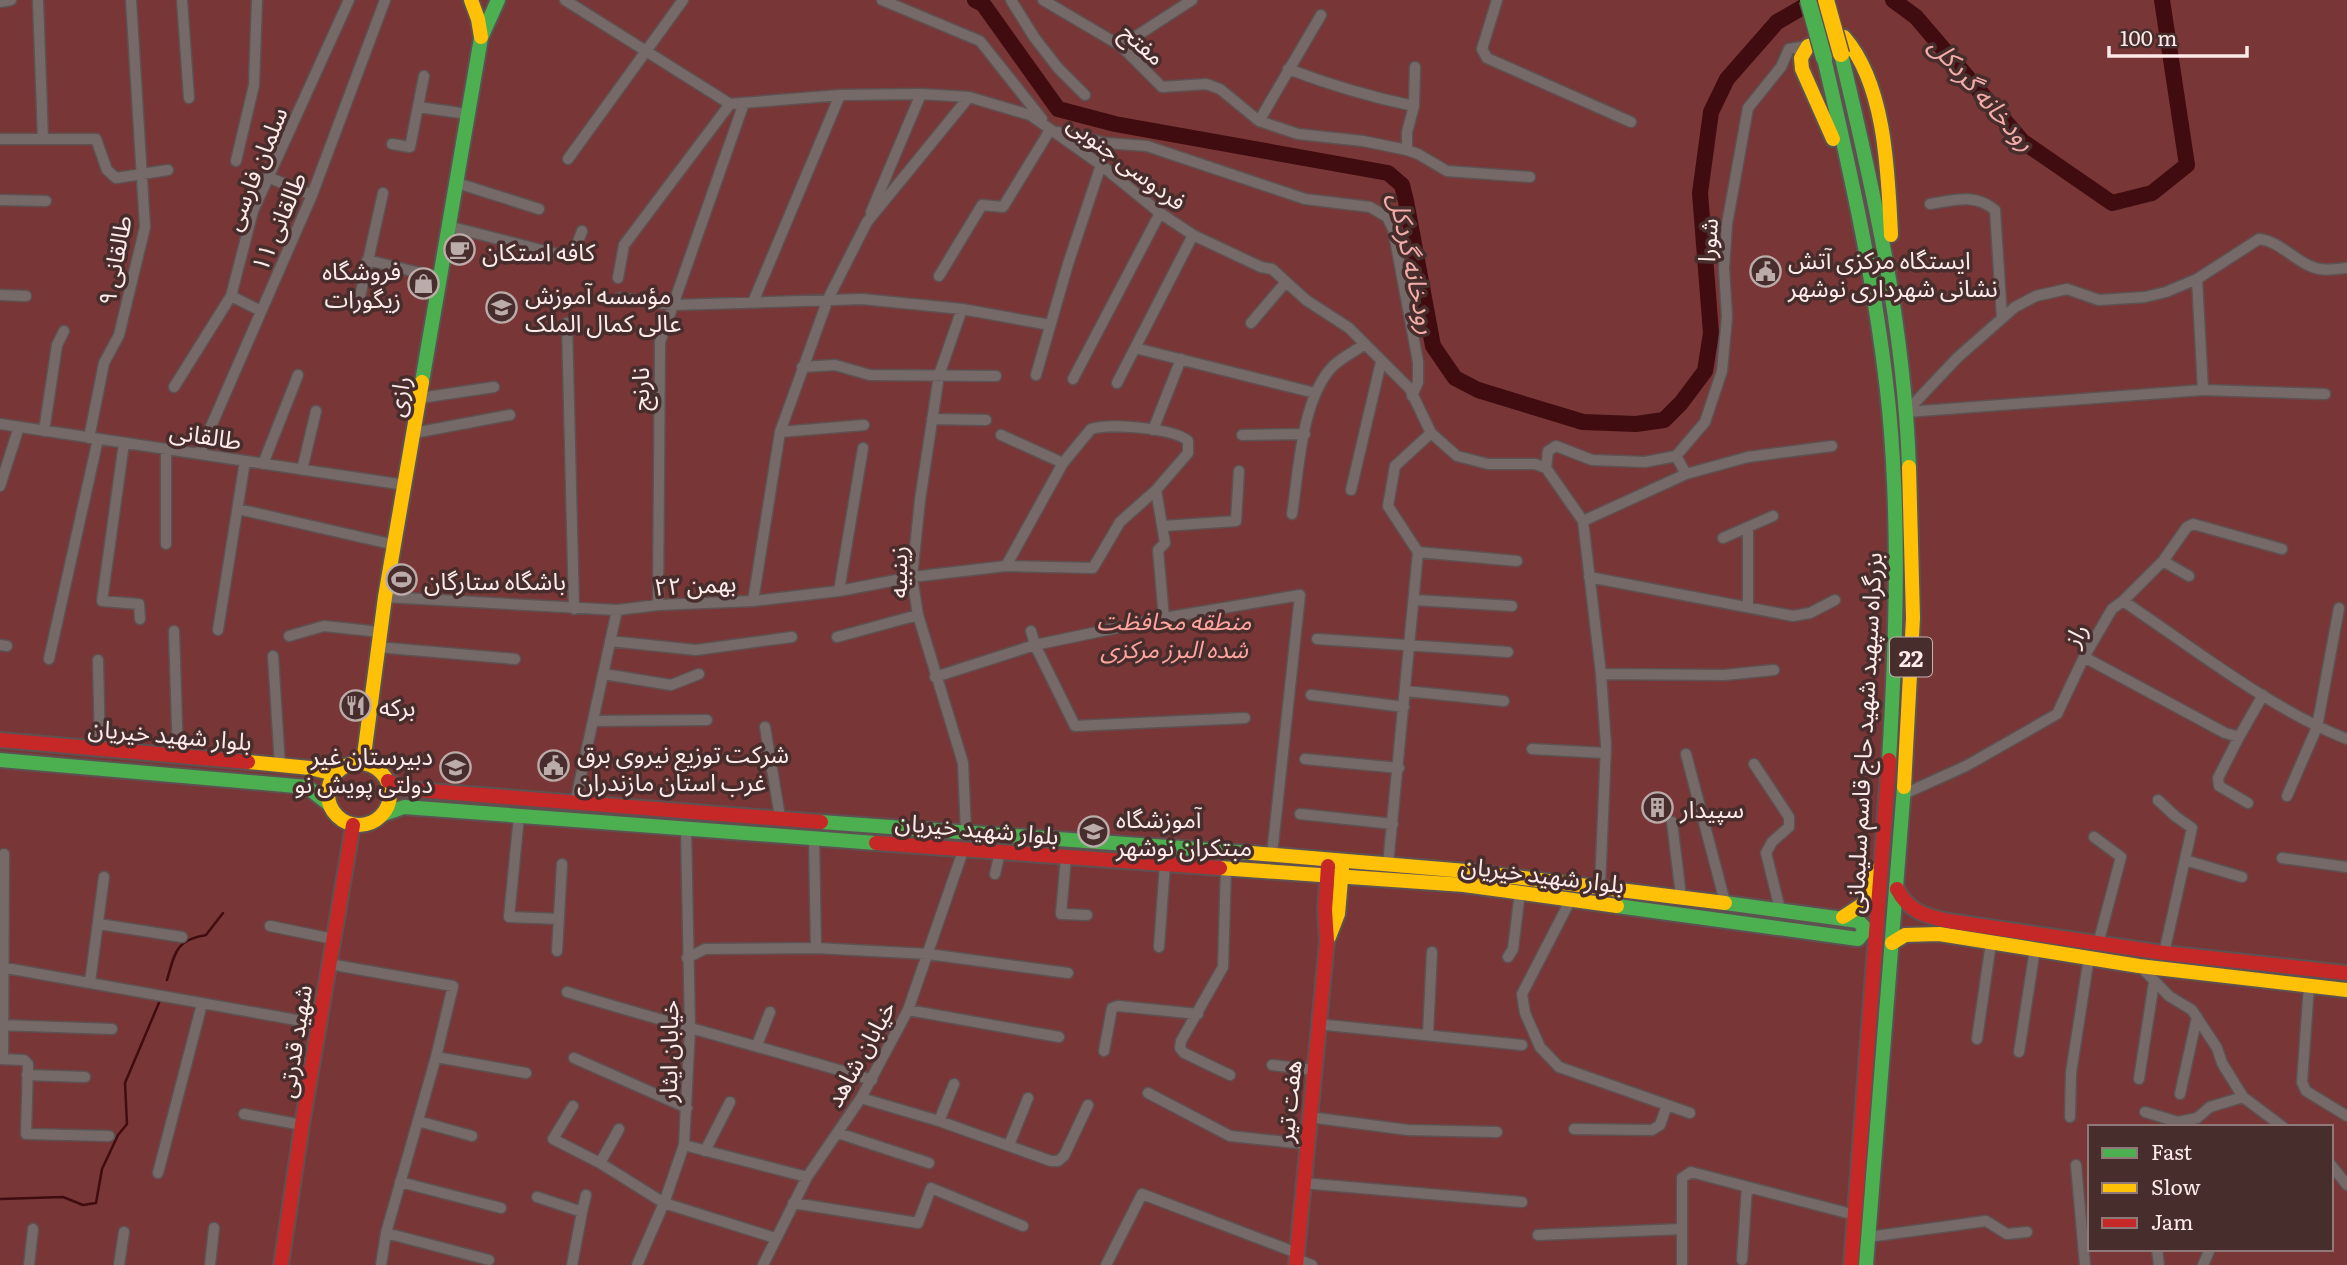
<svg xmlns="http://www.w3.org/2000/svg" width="2347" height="1265" viewBox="0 0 2347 1265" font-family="Literata,'Noto Sans Arabic',serif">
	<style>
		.green { fill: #783736; fill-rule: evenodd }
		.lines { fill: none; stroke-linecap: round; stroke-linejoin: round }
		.stream { stroke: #400c0f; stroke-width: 2.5 }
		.river { stroke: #400c0f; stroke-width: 16 }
		.street-casing { stroke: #5e5151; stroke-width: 13 }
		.fast-casing { stroke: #5e5151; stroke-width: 18 }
		.slow-casing { stroke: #5e5151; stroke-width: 18 }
		.jam-casing { stroke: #5e5151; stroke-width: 18 }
		.street { stroke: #766a69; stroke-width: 10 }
		.fast { stroke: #4caf50; stroke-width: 14 }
		.slow { stroke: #ffc107; stroke-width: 14 }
		.jam { stroke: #c62828; stroke-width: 14 }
		.fast-bridge-casing { stroke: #5e5151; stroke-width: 19; stroke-linecap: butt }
		.slow-bridge-casing { stroke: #5e5151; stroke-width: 19; stroke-linecap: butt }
		.fast-bridge { stroke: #4caf50; stroke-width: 16 }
		.slow-bridge { stroke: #ffc107; stroke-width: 16 }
		.labels { text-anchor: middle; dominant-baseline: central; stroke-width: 7; stroke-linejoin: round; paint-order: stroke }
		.shield { fill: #472d2c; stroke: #c6b2b0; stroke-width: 2 }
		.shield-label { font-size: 23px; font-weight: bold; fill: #fcebe9 }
		.street-label { font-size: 24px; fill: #fcebe9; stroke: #472d2c }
		.poi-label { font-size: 24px; fill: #fcebe9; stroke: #472d2c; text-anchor: start }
		.park-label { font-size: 24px; font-style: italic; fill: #ffa49f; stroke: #472d2c }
		.water-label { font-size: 26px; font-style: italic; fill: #f1aca8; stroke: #472d2c }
	</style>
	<rect width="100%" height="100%" fill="#413332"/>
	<path class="green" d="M0,0H2347V1265H0ZM2090,1127H2331V1249H2090Z"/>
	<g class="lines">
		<path class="stream" d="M167,980C175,953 175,940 206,935L223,913
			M0,1199L63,1197L83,1205L96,1203L102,1169L118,1135L127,1124L125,1083L161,998"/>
		<path class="river" d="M975,0L983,4L1058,109L1115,124L1388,173L1402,185L1406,201L1433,346L1455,378L1478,390L1583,422L1636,424L1664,420L1681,403L1705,371L1711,333L1700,193L1711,112L1727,79L1777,22L1815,0
			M1893,0L1916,17L2022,141L2112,203L2152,193L2187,165L2162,0"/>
		<defs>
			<path id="street" d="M38,0L43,139
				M182,0L189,98
				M565,0L730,104L840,95L921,94L969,97L1030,115L1101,165L1160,213L1193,235L1261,267L1272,269L1306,300L1349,328L1410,389L1431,433L1457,456L1488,464H1535L1546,468L1583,521L1601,674L1606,746L1600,886
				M882,0L980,41L1042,119
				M1011,0L1034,37L1058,68L1085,95
				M1043,0L1121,46L1162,87L1206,84L1220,89L1259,121L1321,15
				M1497,0L1482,49L1487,58L1631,122
				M0,2L11,0
				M1121,46L1192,0
				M1288,69C1330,85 1370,97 1414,106L1415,67
				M1414,106L1407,132V150L1418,154L1447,171L1530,177
				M418,107L468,114
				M1259,121L1298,134L1363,141L1407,150
				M1058,132L1106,143L1147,146L1305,199L1370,207L1387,217L1393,229L1418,362V382L1412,396
				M0,139H96L107,170L116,178L168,170
				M392,144L410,147L424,76
				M568,159L683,0
				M236,161L254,85L257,0
				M270,178L312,195
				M457,183L539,209
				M0,200L46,201
				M1930,204C1954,200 1975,193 1995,210L2002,318
				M871,212L921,94
				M448,226L572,258L582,231
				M367,260L441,278
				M939,276L982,205L1003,207L1050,130
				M618,278L624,245L730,104
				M2197,279L2203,390
				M0,295L26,296
				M231,296L261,311
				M620,298L674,305L862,299L962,309L1050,325
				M359,301L383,193
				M753,302L840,95
				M962,309L939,375L920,500L912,577L918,615L963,763L966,833
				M567,323L574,609
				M1251,323L1285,283
				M1135,348L1315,393
				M802,367L835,365L870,375L996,376
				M1036,375L1068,264L1101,165
				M1073,379L1160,213
				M1117,383L1193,235
				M174,387L231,296L253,211L349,0
				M420,398L494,387
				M1907,411L1957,358L2015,307L2036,296L2067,289L2099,300L2145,297L2166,292L2197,279L2259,239C2278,241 2291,257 2308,265C2321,272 2334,269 2347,268
				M1907,412L2203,390L2325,394
				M932,419L986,420
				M0,424L405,485
				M1153,430L1181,359
				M44,431L57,345L64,331
				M780,432L864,425
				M414,433L510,415
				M1001,435L1063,463
				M1242,435L1305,434
				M89,438L104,363L119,335L145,227L131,0
				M124,443L102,601L139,604L140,619
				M166,449V544
				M199,454L312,195L385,0
				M1676,456L1705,422L1722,371L1727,317L1724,268L1727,224L1748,108L1781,67L1789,49L1807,46
				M263,464L298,375
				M1546,468L1548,451L1556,446L1592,460L1645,462L1676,456L1686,474
				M302,470L316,411
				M0,486L19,427
				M1156,490L1165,543L1158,550L1164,618
				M1351,490L1381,362
				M238,509L395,545
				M1292,514C1299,470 1301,401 1332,367C1341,358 1353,352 1364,345
				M1583,521L1686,474L1748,457L1832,446
				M1164,526L1236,521L1239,471
				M1748,528V606
				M1723,538L1773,516
				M1418,552L1388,506L1395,466L1431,433
				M1418,552L1517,561
				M2163,561L2189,576
				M1589,577L1793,616L1810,613L1835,600
				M839,591L863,448
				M385,597L617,610L658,605L753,601L839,591L912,577L1006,566L1093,568L1120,522L1156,490L1188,453V441C1174,428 1110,423 1091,429L1063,463L1006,566
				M1415,600L1512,606
				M753,601L780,432L828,299L867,222L969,97
				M2123,601C2192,647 2270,709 2347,739
				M658,605L660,342L744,103
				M218,630L245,461
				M174,631L178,756
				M1031,631L1035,645L1075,726L1245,718
				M289,636L324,626L380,632
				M837,637L918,615
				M1317,639L1508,652
				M610,641L696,650L792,637
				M0,645L7,646
				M377,647L515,659
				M273,656L280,765
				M2084,657L2225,733L2239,737L2263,695
				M49,659L98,439
				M98,660L100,749
				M604,674L671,685L699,674
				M1601,674L1724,675L1774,670
				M935,677L1035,645L1164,618L1300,595L1272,854
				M1406,691L1504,701
				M1311,695L1404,707
				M593,721L707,720
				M765,727L780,817
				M2239,737L2218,778L2219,786L2248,803
				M1532,749L1605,753
				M1686,754L1725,902
				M1305,759L1399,768
				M1754,764L1789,817V827L1772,842L1766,853L1780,909
				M1904,794L1966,766L2057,714L2084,657L2112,609L2123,601L2163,561L2187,527L2193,524L2282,549
				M2287,796L2317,727L2339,608
				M2158,800L2175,816L2192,828L2164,953
				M575,803L617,610
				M1300,814L1393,824
				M519,816L509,917L559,919
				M1672,822L1681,896
				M814,837L816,948
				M2094,837L2121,857L2098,944
				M1066,857L1061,914L1087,915
				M2282,858L2347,867
				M2185,860L2242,877
				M1388,865L1418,552
				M1226,868L1223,967L1181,1041L1180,1048L1184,1053L1230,1075
				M995,874L1000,852
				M1571,899L1522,994L1525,1013L1540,1047L1559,1067L1690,1113
				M99,924L182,937
				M270,926L333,939
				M1159,947L1165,864
				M557,951L562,864
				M1508,957L1513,949L1520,892
				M687,958L705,949L816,948L928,954L1068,973
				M329,964L453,986L436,1057L386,1233L381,1265
				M2140,966L2169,996L2192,1010L2217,1048L2222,1063L2243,1097L2283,1127
				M0,967L319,1024
				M90,982L104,877
				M2309,986L2302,1082L2306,1091L2347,1116
				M567,992C668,1023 770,1049 872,1080
				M908,1010L1059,1037
				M1317,1024L1522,1045
				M0,1025L112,1029
				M1428,1034L1432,952
				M1977,1039L1991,943
				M757,1045L770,1012
				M1104,1051L1112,1008L1118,1006L1198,1014
				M2019,1052L2035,949
				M436,1057L526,1073
				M574,1058L687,1108
				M0,1059L24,1060L28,1064L26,1134L109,1136
				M3,1059L4,854
				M1272,1065L1313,1070
				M27,1075L85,1077
				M2139,1079L2154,982
				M1148,1093L1230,1136L1306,1144
				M2180,1094L2197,1017
				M861,1098L939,1121L1051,1161H1058L1064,1156L1088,1105
				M573,1106L553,1139L600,1163L664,1203L775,1238
				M2145,1112L2178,1122L2197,1118L2210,1107L2243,1097
				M244,1114L302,1125
				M1309,1117L1408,1130L1497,1132
				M2070,1117L2071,1073L2089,957
				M418,1121L472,1136
				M939,1121L954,1084
				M1574,1129L1652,1130L1660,1125L1667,1105
				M838,1133L929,1163
				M684,1145L807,1177
				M1009,1145L1028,1098
				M705,1151L730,1102
				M600,1163L619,1129
				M2076,1165L2085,1265
				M2331,1165L2347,1185
				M158,1173L202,1004
				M400,1182L501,1208
				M1302,1183L1522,1202
				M537,1197L582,1212L572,1265
				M793,1203L918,1223L931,1188L1023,1226
				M582,1212L586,1195
				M386,1233L489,1260
				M1538,1235L1682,1229
				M1868,1237L1986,1221L2007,1234L2027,1232
				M2157,1249L2159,1265
				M1296,1259L1312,1265
				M1742,1260L1747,1187
				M29,1265L33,1229
				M119,1265L124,1232
				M210,1265L214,1228
				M637,1265L664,1203L684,1145L690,1029L686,828
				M763,1265L807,1177L861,1098L908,1010L964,848
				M1106,1265L1142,1194L1297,1253
				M1682,1265V1178L1691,1172L1855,1215
				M2203,1265L2210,1249"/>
			<path id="fast" d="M1841,54C1874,192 1904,325 1909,467
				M1824,58C1851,174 1877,290 1889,409C1900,525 1896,644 1889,760
				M422,382L481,38L498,0
				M0,760L307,787L329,804
				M384,814L404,807L876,843
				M821,822L1251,853
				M1725,903L1858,921L1864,927L1863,933L1858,939
				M1617,906L1858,939
				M1866,1265L1904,787"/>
			<path id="slow" d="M471,0L478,19L481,37
				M1833,139L1802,69L1801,58L1808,46L1844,37C1886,85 1888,174 1891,235
				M248,762L310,768L335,774
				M328 794a31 31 0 1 1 62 0a31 31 0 1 1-62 0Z
				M363,763L385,597L422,382
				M1904,787L1913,618L1909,467
				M1251,853L1466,871L1725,903
				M1220,868L1464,885L1617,906
				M1843,917L1863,904L1878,869
				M1329,937L1338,914L1342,868
				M1892,943L1905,935L1939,934L2139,966L2347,990"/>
			<path id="jam" d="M0,740L248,762
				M388,781L404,789L821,822
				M876,843L1220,868
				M1897,889C1909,912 1925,916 1949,921L2164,953L2347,973
				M281,1265L302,1125L353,825
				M1296,1265L1327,941L1325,910L1328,866
				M1851,1265L1889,760"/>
		</defs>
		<use href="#street" class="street-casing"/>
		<use href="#fast" class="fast-casing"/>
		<use href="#slow" class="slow-casing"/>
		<use href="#jam" class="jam-casing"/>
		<use href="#street" class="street"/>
		<use href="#fast" class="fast"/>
		<use href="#slow" class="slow"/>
		<use href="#jam" class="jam"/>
		<defs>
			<path id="fast-bridge" d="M1808,0L1824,58"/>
			<path id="slow-bridge" d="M1826,0L1841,54"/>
		</defs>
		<use href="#fast-bridge" class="fast-bridge-casing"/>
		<use href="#slow-bridge" class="slow-bridge-casing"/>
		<use href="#fast-bridge" class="fast-bridge"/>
		<use href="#slow-bridge" class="slow-bridge"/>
	</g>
	<defs>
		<symbol id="cafe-ring" viewBox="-11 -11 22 22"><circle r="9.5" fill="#472d2c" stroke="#bbaba9" stroke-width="1.5"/><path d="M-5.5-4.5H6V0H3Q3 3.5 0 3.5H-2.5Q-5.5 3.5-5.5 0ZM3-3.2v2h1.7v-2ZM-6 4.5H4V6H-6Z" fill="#bbaba9"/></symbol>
		<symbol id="civic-ring" viewBox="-11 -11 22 22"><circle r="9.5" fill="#472d2c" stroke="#bbaba9" stroke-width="1.5"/><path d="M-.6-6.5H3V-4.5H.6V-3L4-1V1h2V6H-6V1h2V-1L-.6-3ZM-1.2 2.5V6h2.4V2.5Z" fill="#bbaba9"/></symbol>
		<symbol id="shop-ring" viewBox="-11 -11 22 22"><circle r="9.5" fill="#472d2c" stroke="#bbaba9" stroke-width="1.5"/><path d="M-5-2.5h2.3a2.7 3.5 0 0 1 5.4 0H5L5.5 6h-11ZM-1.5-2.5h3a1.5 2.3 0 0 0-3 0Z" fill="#bbaba9"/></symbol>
		<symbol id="university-ring" viewBox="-11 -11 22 22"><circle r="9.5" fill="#472d2c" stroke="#bbaba9" stroke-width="1.5"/><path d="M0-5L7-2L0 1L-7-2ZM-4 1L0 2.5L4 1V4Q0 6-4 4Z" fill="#bbaba9"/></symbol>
		<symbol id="stadium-ring" viewBox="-11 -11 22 22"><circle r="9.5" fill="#472d2c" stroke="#bbaba9" stroke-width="1.5"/><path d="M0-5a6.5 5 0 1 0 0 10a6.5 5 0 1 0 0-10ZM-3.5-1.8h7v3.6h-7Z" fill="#bbaba9"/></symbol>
		<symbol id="restaurant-ring" viewBox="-11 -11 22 22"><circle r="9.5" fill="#472d2c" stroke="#bbaba9" stroke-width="1.5"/><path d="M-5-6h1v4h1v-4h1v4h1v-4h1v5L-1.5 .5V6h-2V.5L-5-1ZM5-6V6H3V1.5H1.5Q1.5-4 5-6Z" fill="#bbaba9"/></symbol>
		<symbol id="school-ring" viewBox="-11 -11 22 22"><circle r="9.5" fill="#472d2c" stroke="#bbaba9" stroke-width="1.5"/><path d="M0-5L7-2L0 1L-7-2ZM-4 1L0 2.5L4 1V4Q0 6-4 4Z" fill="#bbaba9"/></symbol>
		<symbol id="building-ring" viewBox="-11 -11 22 22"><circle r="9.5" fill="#472d2c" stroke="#bbaba9" stroke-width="1.5"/><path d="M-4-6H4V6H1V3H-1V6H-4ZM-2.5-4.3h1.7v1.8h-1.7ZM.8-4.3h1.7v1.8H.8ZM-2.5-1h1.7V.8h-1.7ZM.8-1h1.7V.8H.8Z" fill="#bbaba9"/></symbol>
	</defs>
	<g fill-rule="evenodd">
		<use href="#cafe-ring" x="442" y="232" width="35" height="35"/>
		<use href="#civic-ring" x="1748" y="254" width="35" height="35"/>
		<use href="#shop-ring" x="406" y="266" width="35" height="35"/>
		<use href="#university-ring" x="484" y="290" width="35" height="35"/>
		<use href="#stadium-ring" x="384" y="562" width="35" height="35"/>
		<use href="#restaurant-ring" x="338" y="688" width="35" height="35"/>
		<use href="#civic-ring" x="536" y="748" width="35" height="35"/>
		<use href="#school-ring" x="438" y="750" width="35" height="35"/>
		<use href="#building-ring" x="1640" y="790" width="35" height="35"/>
		<use href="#university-ring" x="1076" y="814" width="35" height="35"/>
	</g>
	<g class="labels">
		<rect class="shield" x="1890" y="637.5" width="42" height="39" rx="5"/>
		<g class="shield-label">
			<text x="1911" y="657">22</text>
		</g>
		<g class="street-label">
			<text transform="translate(1144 43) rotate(41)">مفتح</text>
			<text transform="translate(1128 161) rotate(37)">فردوسی جنوبی</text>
			<text transform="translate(254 168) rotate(-68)">سلمان فارسی</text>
			<text transform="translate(277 221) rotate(-67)">طالقانی ۱۱</text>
			<text transform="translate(1706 240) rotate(-86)">شورا</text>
			<text transform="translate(113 260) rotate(-79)">طالقانی ۹</text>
			<text transform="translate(638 389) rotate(-90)">نارنج</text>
			<text transform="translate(397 396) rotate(-80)">رازی</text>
			<text transform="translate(206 434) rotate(9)">طالقانی</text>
			<text transform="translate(896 572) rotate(-90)">زینبیه</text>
			<text transform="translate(695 583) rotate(-3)">۲۲ بهمن</text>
			<text transform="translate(2074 634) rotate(-61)">راز</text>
			<text transform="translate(170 733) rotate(5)">بلوار شهید خیریان</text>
			<text transform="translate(1862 733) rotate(-87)">بزرگراه سپهبد شهید حاج قاسم سلیمانی</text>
			<text transform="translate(977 827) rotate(5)">بلوار شهید خیریان</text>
			<text transform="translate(1543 873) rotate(7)">بلوار شهید خیریان</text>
			<text transform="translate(293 1041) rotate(-81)">شهید قدرتی</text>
			<text transform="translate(667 1051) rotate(-89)">خیابان ایثار</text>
			<text transform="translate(859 1053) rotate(-61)">خیابان شاهد</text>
			<text transform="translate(1287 1101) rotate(-84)">هفت تیر</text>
		</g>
		<g class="poi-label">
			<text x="482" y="250">کافه استکان</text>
			<text x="1788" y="258">ایستگاه مرکزی آتش<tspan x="1788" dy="28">نشانی شهرداری نوشهر</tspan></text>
			<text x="401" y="269" text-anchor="end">فروشگاه<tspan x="401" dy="28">زیگورات</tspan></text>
			<text x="525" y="293">مؤسسه آموزش<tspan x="525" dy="28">عالی کمال الملک</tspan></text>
			<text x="424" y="579">باشگاه ستارگان</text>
			<text x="379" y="705">برکه</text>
			<text x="577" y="752">شرکت توزیع نیروی برق<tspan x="577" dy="28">غرب استان مازندران</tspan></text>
			<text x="433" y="754" text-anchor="end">دبیرستان غیر<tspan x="433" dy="28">دولتی پویش نو</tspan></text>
			<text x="1680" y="807">سپیدار</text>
			<text x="1116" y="817">آموزشگاه<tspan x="1116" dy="28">مبتکران نوشهر</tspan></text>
		</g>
		<g class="park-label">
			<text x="1174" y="619">منطقه محافظت<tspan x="1174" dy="28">شده البرز مرکزی</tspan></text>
		</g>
		<g class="water-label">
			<text transform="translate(1984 92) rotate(48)">رودخانه گردکل</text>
			<text transform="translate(1415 263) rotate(78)">رودخانه گردکل</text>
		</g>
	</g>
	<rect x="2088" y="1125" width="245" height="126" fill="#472d2c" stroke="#8f7978" stroke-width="2"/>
	<rect x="2102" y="1148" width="35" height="10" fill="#4caf50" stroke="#8f7978" stroke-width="2"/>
	<text x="2151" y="1160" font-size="21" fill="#fcebe9">Fast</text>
	<rect x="2102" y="1183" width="35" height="10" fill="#ffc107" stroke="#8f7978" stroke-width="2"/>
	<text x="2151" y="1195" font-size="21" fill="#fcebe9">Slow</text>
	<rect x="2102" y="1218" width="35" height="10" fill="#c62828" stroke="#8f7978" stroke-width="2"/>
	<text x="2151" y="1230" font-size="21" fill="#fcebe9">Jam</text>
	<path d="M2109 46v10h138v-10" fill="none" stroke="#fcebe9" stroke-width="3.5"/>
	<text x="2120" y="46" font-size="21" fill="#fcebe9" stroke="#472d2c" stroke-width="5" paint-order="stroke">100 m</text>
</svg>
